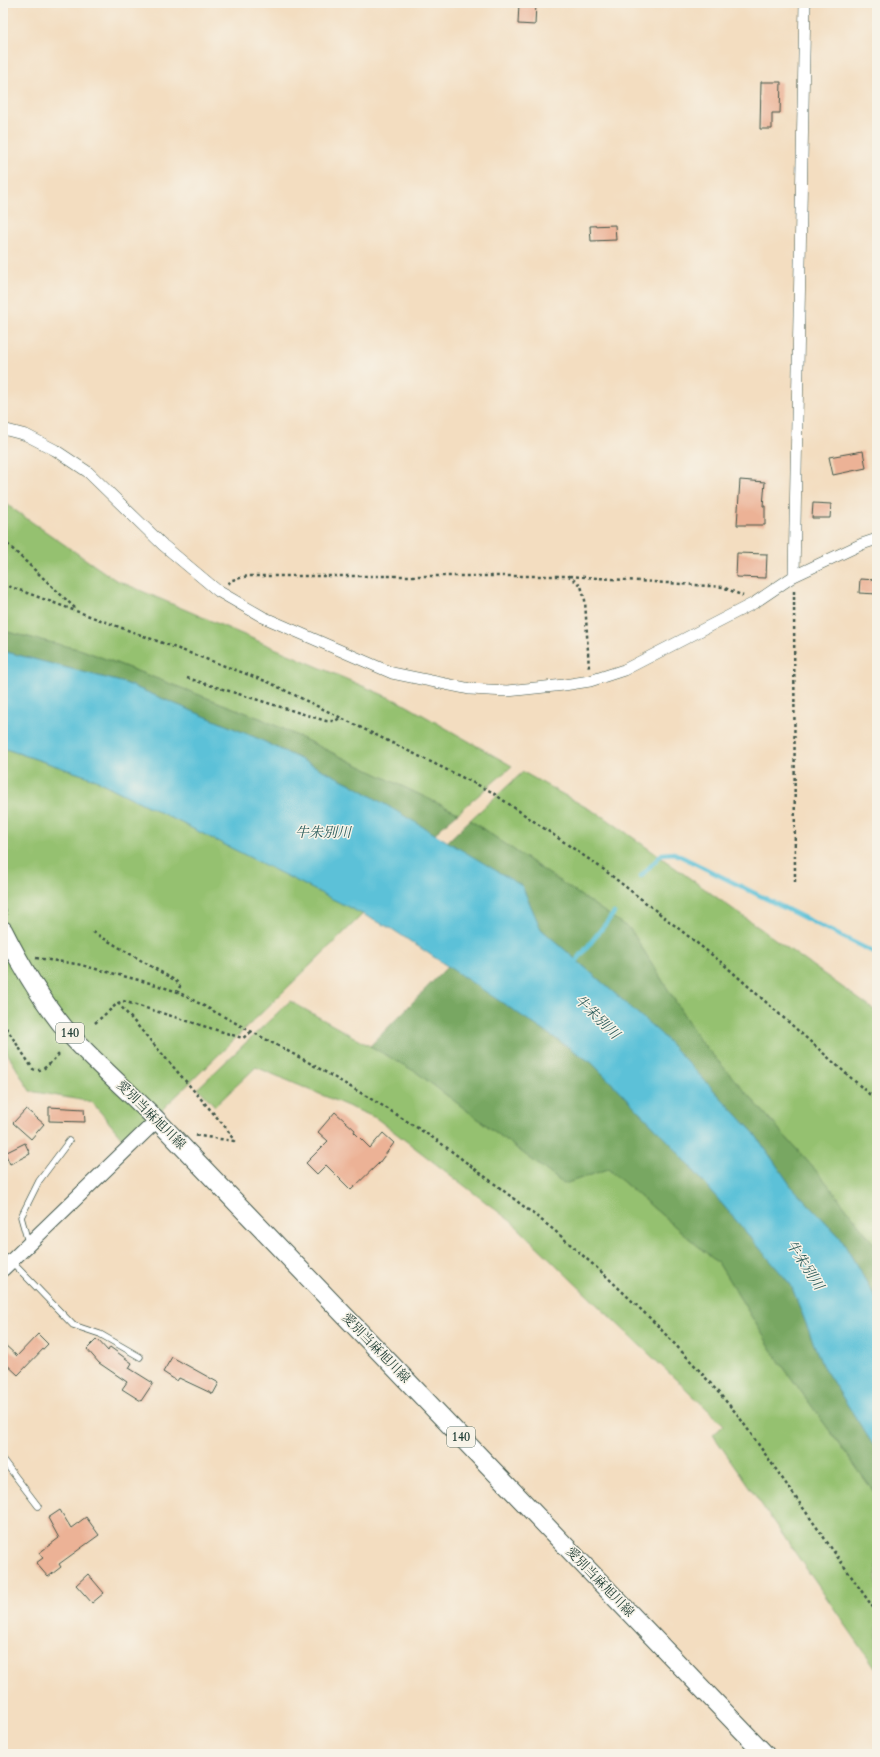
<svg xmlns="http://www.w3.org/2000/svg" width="880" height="1757" viewBox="0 0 880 1757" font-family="Cardo,'Noto Serif JP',serif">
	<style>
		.green { fill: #95c16f; stroke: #5a7f52 }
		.forest { fill: #78a762; stroke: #4c724b }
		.water { fill: #5bc1d8; stroke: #3d7f86 }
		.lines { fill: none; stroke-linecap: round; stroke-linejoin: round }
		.stream { stroke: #5bc1d8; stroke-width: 4.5 }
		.building { fill: #ecb296 }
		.service-casing { stroke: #3f5549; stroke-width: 7 }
		.minor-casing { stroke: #3f5549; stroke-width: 12 }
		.tertiary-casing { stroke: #3f5549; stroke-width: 16 }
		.primary-casing { stroke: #3f5549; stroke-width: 20 }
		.path { stroke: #3f5549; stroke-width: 2.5; stroke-dasharray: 3 3; stroke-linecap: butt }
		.service { stroke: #fff; stroke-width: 5.5 }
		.minor { stroke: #fff; stroke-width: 11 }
		.tertiary { stroke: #fff; stroke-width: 14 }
		.primary { stroke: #fff; stroke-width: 18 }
		.labels { text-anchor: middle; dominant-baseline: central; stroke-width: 3; stroke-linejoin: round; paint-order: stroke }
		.shield { fill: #f7f3e8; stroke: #60746a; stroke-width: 1 }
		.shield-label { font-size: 12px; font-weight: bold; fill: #1f3d34 }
		.street-label { font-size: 13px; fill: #1f3d34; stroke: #f7f3e8 }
		.water-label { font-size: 14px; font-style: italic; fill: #2e5e5d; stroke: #f7f3e8 }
	</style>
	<rect width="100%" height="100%" fill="#f7f3e8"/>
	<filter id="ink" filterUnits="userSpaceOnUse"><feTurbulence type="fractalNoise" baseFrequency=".025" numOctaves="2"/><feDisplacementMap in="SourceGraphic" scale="8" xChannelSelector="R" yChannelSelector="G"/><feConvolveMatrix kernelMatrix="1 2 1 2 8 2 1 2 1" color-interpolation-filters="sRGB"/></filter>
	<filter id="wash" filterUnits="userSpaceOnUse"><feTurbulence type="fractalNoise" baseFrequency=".012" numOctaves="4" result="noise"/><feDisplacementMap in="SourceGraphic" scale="16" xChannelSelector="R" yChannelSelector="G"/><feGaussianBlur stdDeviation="0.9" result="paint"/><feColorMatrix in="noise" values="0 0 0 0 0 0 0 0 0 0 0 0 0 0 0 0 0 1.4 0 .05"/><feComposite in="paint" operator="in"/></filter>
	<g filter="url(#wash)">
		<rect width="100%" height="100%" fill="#f3ddc0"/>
		<path class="green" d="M3,502L114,579L402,703L512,766L458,813L262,719L82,650L3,631Z
			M3,748L92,778L363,914L127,1144L92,1102L30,1091L3,1046Z
			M523,772L607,819L877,1012V1248L826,1182L700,1041L631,930L470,820Z
			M290,1001L416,1072L564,1184L608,1169L719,1264L779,1361L877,1496V1670L713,1435L724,1425L589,1297L513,1223L376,1118L256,1067L215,1106L198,1088Z"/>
		<path class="forest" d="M3,631L82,650L262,719L458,813L434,834L351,784L257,738L125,683L3,651Z
			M470,820L631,930L700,1041L826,1182L877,1248V1300L840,1237L791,1186L754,1133L660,1033L541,929L521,886L447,842Z
			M448,966L592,1063L671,1144L791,1285L822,1365L877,1451V1496L779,1361L719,1264L608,1169L564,1184L416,1072L370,1046Z"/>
		<path class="water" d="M3,651L125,683L257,738L351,784L522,886L541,929L660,1033L754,1133L791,1186L840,1237L877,1300V1451L822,1365L791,1285L671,1144L592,1063L392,929L92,778L3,748Z"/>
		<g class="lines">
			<path class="stream" d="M641,876L662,854L674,853L877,954
				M574,964L614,913"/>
		</g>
		<g id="blocks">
			<path class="building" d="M519,3H536L535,25L518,24Z
				M761,82H781L780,113H772V129H760Z
				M615,225L616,240L591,241L590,226Z
				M863,451L866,468L833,475L829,457Z
				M740,480L765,482L763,506H765V525H737Z
				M813,503L831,504L830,518H812Z
				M737,553L767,554L766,578L736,577Z
				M860,579L877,580V594L859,593Z
				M49,1107L84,1109L85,1122L49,1121Z
				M26,1109L44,1124L31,1139L13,1123Z
				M335,1112L355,1130L354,1132L370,1148L383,1133L394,1143L379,1163L351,1190L326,1165L317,1174L306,1163L328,1141L318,1132Z
				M25,1143L30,1154L10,1164L5,1153Z
				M38,1334L48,1344L18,1375L3,1361V1343L17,1356Z
				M97,1339L108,1351L110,1347L132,1363L129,1368L153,1383L141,1401L122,1389L127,1382L99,1363L87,1349Z
				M172,1357L219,1383L213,1394L179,1378L177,1381L163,1372Z
				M60,1510L71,1528L86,1517L99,1535L59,1564L61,1567L48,1577L36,1563L43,1558L39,1553L59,1538L48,1518Z
				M88,1574L104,1593L92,1603L76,1585Z"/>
		</g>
	</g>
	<g filter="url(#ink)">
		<use href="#blocks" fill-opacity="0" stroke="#3f5549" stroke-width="1"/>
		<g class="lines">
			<defs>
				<path id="service" d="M28,1242L21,1217L39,1181L69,1141
					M11,1261L73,1325L100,1334L140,1357
					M3,1460L38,1506"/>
				<path id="minor" d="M3,429L26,435L55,450L88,472L163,545L218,591L263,617L392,673L470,689L507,691L564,685L590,681L624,670L754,603L794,576L862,544L877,539
					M794,576L805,3"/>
				<path id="tertiary" d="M3,1269L157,1120"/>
				<path id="primary" d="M3,930C22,968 44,1005 72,1037C98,1065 130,1093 157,1120L765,1754"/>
			</defs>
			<use href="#service" class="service-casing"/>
			<use href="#minor" class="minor-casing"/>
			<use href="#tertiary" class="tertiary-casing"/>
			<use href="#primary" class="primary-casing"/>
			<path class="path" d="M3,540L76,609
				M570,576L723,587L743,596
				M3,584L268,682L490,791L603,869L721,962L877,1101
				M228,584L232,580L248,576H569L581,586L585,600L589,669
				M794,591L795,885
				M187,678L326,721H335L340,718
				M3,903L7,915
				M93,932L176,981L180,986L178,992
				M36,958L77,964L150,983L178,992L308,1062L383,1106L438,1141L500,1188L554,1230L606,1276L655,1323L698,1369L737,1414L877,1613
				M118,1003L227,1129L234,1141L193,1135
				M3,1023L33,1069C43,1074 52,1061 59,1054
				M95,1023L118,1003L123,1001L239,1037L243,1038L251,1032"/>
			<use href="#service" class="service"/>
			<use href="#minor" class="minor"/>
			<use href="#tertiary" class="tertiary"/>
			<use href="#primary" class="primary"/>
		</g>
	</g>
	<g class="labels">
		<g class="shield">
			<rect x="56" y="1023" width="28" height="20" rx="3"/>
			<rect x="447" y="1427" width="28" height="20" rx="3"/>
		</g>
		<g class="shield-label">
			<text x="70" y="1033">140</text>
			<text x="461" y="1437">140</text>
		</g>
		<g class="street-label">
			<text transform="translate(151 1115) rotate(45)">愛別当麻旭川線</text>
			<text transform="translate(376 1348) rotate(46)">愛別当麻旭川線</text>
			<text transform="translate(600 1582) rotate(46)">愛別当麻旭川線</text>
		</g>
		<g class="water-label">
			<text x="323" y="832">牛朱別川</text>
			<text transform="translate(597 1017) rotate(44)">牛朱別川</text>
			<text transform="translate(805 1265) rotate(57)">牛朱別川</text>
		</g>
	</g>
	<rect width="880" height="1757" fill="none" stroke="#f7f3e8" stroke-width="16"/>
</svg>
